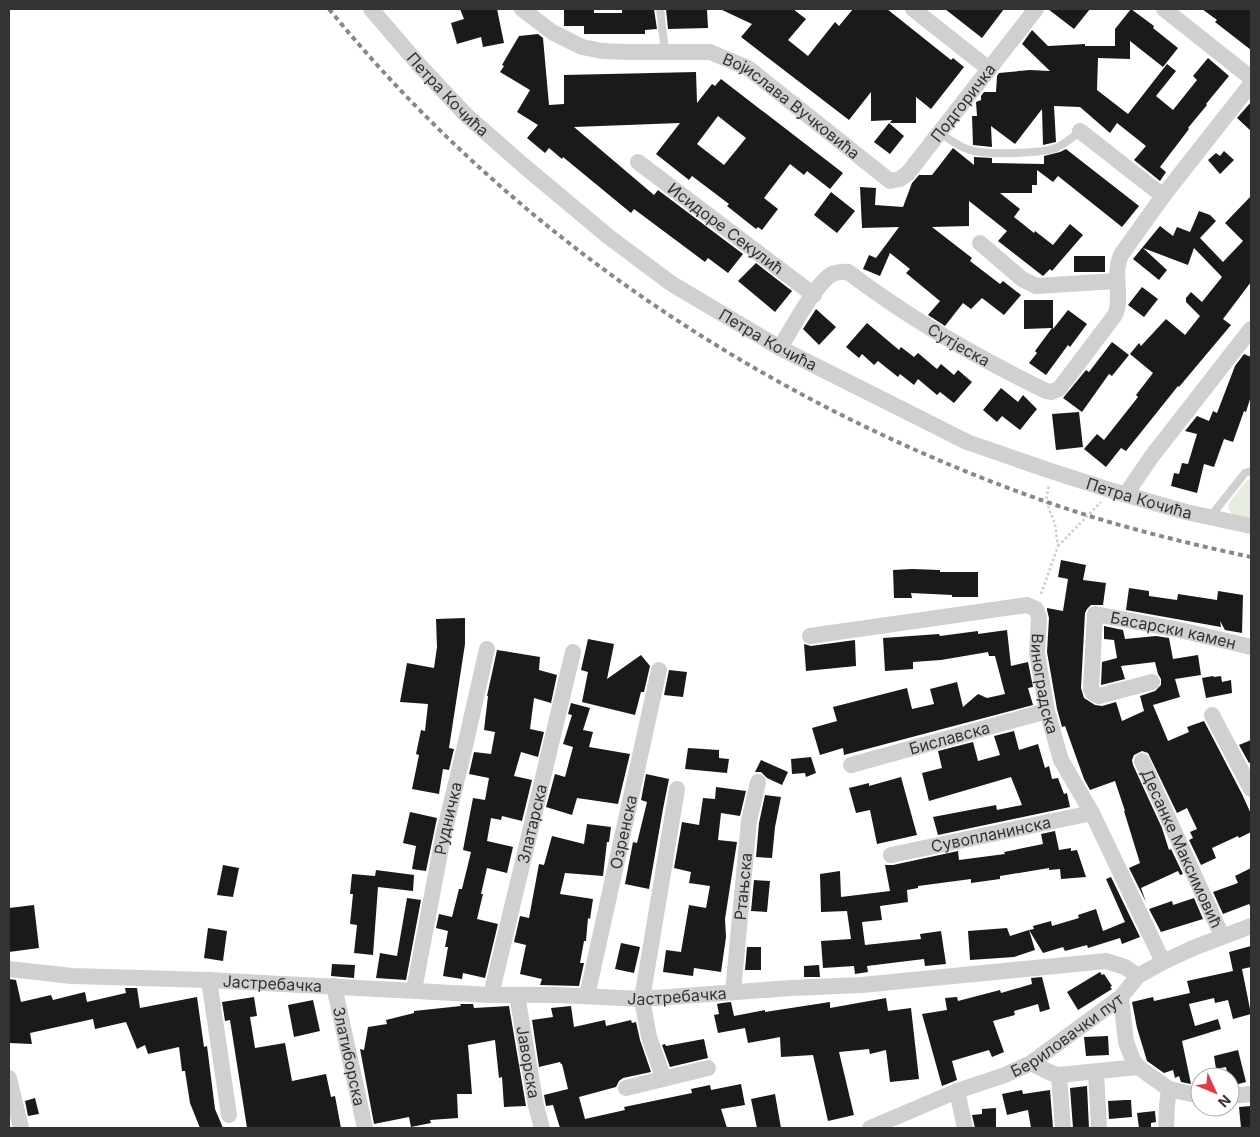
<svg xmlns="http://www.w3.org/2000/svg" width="1260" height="1137" viewBox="0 0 1260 1137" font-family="Inter,sans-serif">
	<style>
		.green { fill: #e6ecdf }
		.building { fill: #1a1a1a; fill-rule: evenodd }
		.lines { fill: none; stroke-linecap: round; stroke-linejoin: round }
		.path { stroke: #cdcdcd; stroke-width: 2.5; stroke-dasharray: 2.5 2.5; stroke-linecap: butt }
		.lane { stroke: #d0d0d0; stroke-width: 8 }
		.street { stroke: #d0d0d0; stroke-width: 16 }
		.rail { stroke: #888; stroke-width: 4; stroke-dasharray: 5 4; stroke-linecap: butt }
		.labels { text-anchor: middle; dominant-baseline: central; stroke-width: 5; stroke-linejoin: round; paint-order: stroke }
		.street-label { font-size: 16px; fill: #333; stroke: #fff }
	</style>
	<rect width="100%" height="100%" fill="#fff"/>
	<path class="green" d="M1251,479V518L1232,514L1229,510L1228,504L1247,480Z"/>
	<path class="building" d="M460,9H497L504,43L483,47L481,37L457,44L451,23L464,19Z
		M564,9H594V13H622V9H654L657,29L645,30V34H584V26H564Z
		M666,9H707L708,28L668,29Z
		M720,9H793L806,19L788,40L808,56L835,22L839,26L853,9H887L951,60L953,58L964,67L931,109L916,97V123H890L892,120L871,121V92L849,120L741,37L752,24Z
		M945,9H1004L982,38Z
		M1048,9H1090L1074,29Z
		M1131,9L1154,26L1153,28L1178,48L1163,67L1130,41V59L1098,58L1097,90L1128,114L1167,64L1176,71L1156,96L1173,110L1197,80L1193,76L1208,58L1229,76L1206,104L1207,105L1188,128L1189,129L1160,167L1166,172L1160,181L1134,160L1146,146L1117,123L1110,133L1080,107L1054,106L1056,142L1043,145L1042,109L1015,144L991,126L992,147L973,145L972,116H977L976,102L981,100V96L984,92H996L997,76L999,73L1030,70L1050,71L1022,44L1032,30L1048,46L1085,44V46H1115V29Z
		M1202,9H1251V50L1215,22L1217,20Z
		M538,34L543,38L549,105L564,104V75L696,72L697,103L712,84L715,86L721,79L843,173L830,189L807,171L804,175L790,164L764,198L778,209L762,230L758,227L756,229L727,206L729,204L692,176L689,180L656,154L680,123L574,127L654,195L658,190L743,254L728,273L708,258L705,262L634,209L631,213L563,157L562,159L549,148L545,153L527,138L538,125L517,112L530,90L500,72L504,66L502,65L519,36ZM718,116L746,138L724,165L697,144Z
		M1251,102V131L1237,118Z
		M889,123L904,136L890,154L874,142Z
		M953,148L974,165V157L992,158V163L1044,164V156L1060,152L1066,149L1139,206L1122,227L1058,176L1053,182L1037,170V185H1032V193H1000L1020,209L1014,217L1034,233L1035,231L1053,245L1070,224L1083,235L1052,271L1050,269L1043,276L998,241L1007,231L969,201V226L932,227L972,258L970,261L1000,284L1003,281L1021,295L1004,315L982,298L971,309L963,303L945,326L928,315L940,301L906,273L910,269L890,253L880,276L863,269L869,255L876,258L899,227L862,228L860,187L876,188L875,205L903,207L912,183L919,175H932Z
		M1224,151L1234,160L1220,174L1208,160L1216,153L1220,156Z
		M831,192L855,211L837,233L814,215Z
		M1251,196V282L1223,319L1231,325L1179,387L1178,386L1126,451L1121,448L1106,467L1084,449L1097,434L1104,440L1138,397L1136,395L1153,373L1130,354L1139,343L1141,346L1166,319L1185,335L1200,316L1186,302V298L1191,292L1202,302L1222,277L1194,248L1188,265L1143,248L1167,270L1159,280L1133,259L1160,226L1173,236L1177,227L1190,232L1199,211L1210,215L1216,221L1200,238L1223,262L1243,241L1225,223Z
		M1074,256H1105V272H1074Z
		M756,263L792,291L775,312L738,281Z
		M1142,287L1158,299L1144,317L1128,305Z
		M1024,300H1053V329L1068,310L1087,324L1070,347L1068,345L1046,375L1029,363L1037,353L1035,351L1052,328L1024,329Z
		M816,309L836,327L819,345L803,329Z
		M867,323L899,350L901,347L914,357L918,353L937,369L941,364L954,375L958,370L972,382L954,403L940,392L937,395L918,379L914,385L900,374L898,377L878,361L874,365L862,354L859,358L846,347Z
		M1112,342L1129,355L1112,376L1109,374L1082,412L1063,398L1086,370L1089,372Z
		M1244,354L1251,357V396L1246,412L1244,411L1233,442L1224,439L1214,467L1204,464L1197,493L1171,486L1174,473L1179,474L1182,463L1188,464L1197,434L1185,431L1197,416L1209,421L1213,411L1217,413L1235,366Z
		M1001,388L1018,402L1023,395L1037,409L1020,430L1002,416L997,422L983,410Z
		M1079,412L1083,447L1056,450L1052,414Z
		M1061,560L1086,565L1083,580L1106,583L1103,605H1091L1087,609L1085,613L1081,688L1084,698L1095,705L1102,706L1116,702L1122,721L1144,711L1140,696L1155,691L1161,685V679L1158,674L1155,662L1121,666L1125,679L1101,685L1102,662L1117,658L1114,640L1104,639V626L1123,630L1125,639L1156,636L1169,638L1173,659L1198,655L1201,675L1175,679L1180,697L1153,705L1168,741L1189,732L1187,727L1204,721L1242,794L1251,814V832L1239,838L1238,836L1212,848L1216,858L1201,865L1189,840L1193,838L1190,832L1197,829L1187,808L1177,813L1148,753L1142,751L1134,755L1132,760L1133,765L1162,828L1169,850L1171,849L1183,874L1180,875L1178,871L1141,888L1146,902L1129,868L1140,863L1124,811H1125L1115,781L1090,790L1084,779L1065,726L1062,727L1057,709L1047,652L1049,618L1047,610V608L1063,611L1068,579L1058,577Z
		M912,569L940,570V572H978V597H952V595L911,593L912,598H894L893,570Z
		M1129,588L1149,591V596L1177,600L1178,594L1217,600L1218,591L1243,595L1242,633L1225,630L1220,621L1221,627L1126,610Z
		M465,618V644L449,748L454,749L449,770L443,769L439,794L412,789L419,755L416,754L421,730L425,731L428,704L400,702L407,663L434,668L437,647L436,619Z
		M1007,630L1011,666L1028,662L1033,687L1028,688L1033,705L844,755L843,748L820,755L812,728L837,721L833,707L907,688L912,709L934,704L930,689L957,682L963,707L978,694L987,698L1005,694L995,656H989L988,652L941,660L913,662V669L885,671L883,638L939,634L940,636L978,631V634Z
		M588,639L614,644L607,679L641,655L650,666L644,692H641L635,715L582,702L588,672L581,670Z
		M855,640L856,666L806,671L804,644L811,646Z
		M497,650L540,657L539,670L557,675L551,703L534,698L530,729L544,732L538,757L521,752L514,776L532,780L522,821L502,816L501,820L491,818L487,841L513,847L507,873L487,868L481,894H483L477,919L498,924L485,978L463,973L462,979L443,976L448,947H445L448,931L436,928L439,914L452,917L459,889H462L471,852L463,850L473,798L485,800L489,778L469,774L474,752L491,754L495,732L484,730L488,696H487Z
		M669,670L687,672L683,697L664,695Z
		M1213,676L1214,677L1221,676L1222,682L1231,680L1232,693L1206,698L1202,678Z
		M571,703L590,708L583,730L593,732L589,747L630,754L618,804L577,798L572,815L546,807L555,774L565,777L573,747L563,744L572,715L568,714Z
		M1014,731L1019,750L1038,744L1045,768L1049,766L1052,779L1058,778L1064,794L1067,793L1070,807L938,835L933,817L996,805L997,810L1022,805L1011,777L929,801L922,773L942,768L938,751L973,742L978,761L1000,755L994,736Z
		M1251,740V762L1249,763L1239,745Z
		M688,748L719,750V758L729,759L727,773L685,769Z
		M811,757L816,773L806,777L805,773L792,774L791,759Z
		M761,760L788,772L782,785L767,778L761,772H755Z
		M646,774L669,779L663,809L649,889L625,884L633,842L637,843L647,802L641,800Z
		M901,777L917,835L877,844L870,810L856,813L849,788L869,783V786Z
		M716,787L746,791L740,816L721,813L718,840L737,842L725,919L726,937L721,972L694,968L693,976L663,972L666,950L681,952L689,905L706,908L710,886L689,883L691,872L674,868L682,822L699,825L703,798L715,799Z
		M765,795L781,797L775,827L772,858L756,857L759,823Z
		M410,812L437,818L426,871L412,869L416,846L403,843Z
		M587,824L611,827L609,842H607L603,876L565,873L560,894L593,899L590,919L588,918L586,941H584L580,963H584L579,986L540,985L542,979L520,974L526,945L514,942L520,916L529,918L539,864L544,865L552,836L584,844Z
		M1055,831L1059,850L1071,848V851L1077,850L1086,877L1061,879L1060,869L1049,870V868L1000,876V879L971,883V879L918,886V888L907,890L908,902L880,906L882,920L862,922L865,945L921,939L920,934L941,931L946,964L925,966L924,959L867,966L868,972L855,974L854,966L823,968L821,941L851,939L847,911L821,912L820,874L840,871L841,897L890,891L885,865H893L958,851L959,860L1005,854L1004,852L1043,844L1041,834Z
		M223,865L239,868L233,897L217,895Z
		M1251,868V908L1249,904L1223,914L1213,892L1238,883L1235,876Z
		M376,870L414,875L413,891L378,887L373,955L354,953L357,925L350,924L353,894H350L352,874L375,876Z
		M1111,877L1140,937L1122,944L1120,938L1088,948L1087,945L1065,951L1063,947L1043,953L1029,930L1034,929L1033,926L1051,921L1052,926L1079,918L1078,915L1096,909L1103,931L1125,922L1106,879Z
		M754,880L770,881L767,912L751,911Z
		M407,898L421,900L406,980L376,978L380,953L397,956Z
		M1194,898L1203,919L1161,932L1149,909L1172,901L1173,905Z
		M34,905L39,948L9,952V908Z
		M208,928L227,931L223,961L204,958Z
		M1007,928L1010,936L1029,930L1035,950L1014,957L970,960L968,931Z
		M621,943L640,947L634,973L615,969Z
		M1251,946V967L1242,969L1251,1014L1233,1019L1228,1000L1215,1003L1214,998L1189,1004L1195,1026L1218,1019L1221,1029L1182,1041L1191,1084L1181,1082L1179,1076L1175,1078L1173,1070L1164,1073L1147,1061L1137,1028L1132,1002L1153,997L1154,1001L1190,993L1187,981L1233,971L1229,952Z
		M747,947H761V970H745Z
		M332,964L355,965L354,978L331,976Z
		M819,965L820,977H804V966Z
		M1100,972L1102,975L1104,974L1112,986L1110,987L1112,989L1078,1010L1067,992Z
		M1042,977L1050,1009L1040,1012L1038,1004L1014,1011L1015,1015L993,1021L1004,1052L992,1057L989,1050L952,1061L957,1080L942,1086L922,1014L947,1010L945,998L957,997L958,1001L1000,990L1001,993L1032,984L1031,978Z
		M9,979L16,980L21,1002L51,995L53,1000L85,992L87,1002L126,993L125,988H137L140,1008L197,997L204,1047L207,1046L215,1109L223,1128H200L190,1103L185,1071H182L179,1047L148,1054L145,1045L137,1049L126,1022L95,1029L93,1019L30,1033L32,1044L9,1043Z
		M254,997L257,1016L250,1017L255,1048L285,1043L292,1081L326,1074L331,1097L335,1096L341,1128H247L230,1020L225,1021L222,1002Z
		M886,998L888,1011L911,1008L919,1079L890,1082L886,1050L870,1054L869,1049L839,1052L854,1115L828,1121L813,1055L781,1057L780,1037L748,1043L745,1028L718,1033L714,1015L719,1014L717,1004L722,1003L731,1002L734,1016L765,1010V1012L830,1002V1008Z
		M313,1000L320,1031L294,1037L288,1005Z
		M460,1004H473L474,1008L509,1006L526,1106L504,1107L502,1077L499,1078L495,1040L468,1045L472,1094H457L458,1118L430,1120L431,1123L411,1127L409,1117L374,1124L360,1049L364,1050L368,1027L387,1024L386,1020L414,1013V1011L461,1006Z
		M571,1006L574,1027L605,1020L606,1026L631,1020L632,1023L636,1022L640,1040L651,1072L623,1078L619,1081L616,1087L579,1097L585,1119L625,1110L624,1107L692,1093L691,1089L710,1085L711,1090L741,1084L745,1105L721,1109L727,1128H560L553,1105L546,1106L544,1095L568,1089L562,1064H561L560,1062L539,1067L532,1020L553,1017L551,1008Z
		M1108,1036L1109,1055L1086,1056L1084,1037Z
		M704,1039L708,1058L670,1067L662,1045L665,1044L666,1046Z
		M1238,1050L1246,1082L1231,1086L1230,1077H1228L1226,1067L1216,1069L1214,1056Z
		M1087,1086L1089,1128H1073L1070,1088Z
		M1022,1090L1023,1094L1050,1090L1053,1128H1031L1028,1110L1007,1115L1002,1094Z
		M775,1094L781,1128H757L751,1099Z
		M35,1098L39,1114L28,1116L25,1101Z
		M1125,1100H1131L1132,1117L1109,1119L1108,1101Z
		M1251,1106V1128H1241L1239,1107Z
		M996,1108V1128H975L972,1115L982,1114V1109Z
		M1155,1111L1156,1122L1151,1123V1128H1139L1137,1113Z"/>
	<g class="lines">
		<path class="path" d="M1058,546L1101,502
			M1041,594L1058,546L1055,524L1046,501L1049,485"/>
		<path class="lane" d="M660,9L665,52
			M940,133C949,139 959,147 970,150C985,155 1044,154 1058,147C1066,143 1073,137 1080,131
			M1210,517L1245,473L1251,471"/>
		<g class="street">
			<path id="s1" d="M371,9L420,66L467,116L524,166L609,237L672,284L780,348L967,442L1051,471L1113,491L1186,512L1251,526"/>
			<path id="s2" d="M522,9L552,32L582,47L602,51L626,52H710L748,68L890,181L900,179L908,173L1036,9"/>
			<path d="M913,9L989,69"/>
			<path d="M1164,9L1251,78"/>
			<path d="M1080,131L1163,196"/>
			<path id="s3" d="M638,162L814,295"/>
			<path d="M980,243L1022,279L1036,286L1117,281"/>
			<path id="s4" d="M780,348C791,330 815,284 832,274C837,272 842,271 848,272C910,319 976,357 1046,391L1051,392L1059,389L1115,315C1123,297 1112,274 1121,255L1163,196L1251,84"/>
			<path d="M1126,494L1152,456L1251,329"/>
			<path id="s5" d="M810,636L1027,605L1036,609L1039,617L1037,653L1047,711L1061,760L1092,813L1163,962"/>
			<path id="s6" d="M1152,682L1099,696L1093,693L1091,689L1095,614L1180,630L1251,647"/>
			<path d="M1212,715L1251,789"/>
			<path id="s7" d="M1142,761L1222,936"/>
			<path id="s8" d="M851,765L1047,711"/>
			<path id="s9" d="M891,855L1092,813"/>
			<path id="s10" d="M9,969L72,976L209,980L491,995H558L642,999L791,988L862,985L1106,961L1125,967L1138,976"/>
			<path d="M209,980L229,1115"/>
			<path id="s11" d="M334,986L365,1128"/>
			<path id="s12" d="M414,990L443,837L465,746L487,649"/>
			<path id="s13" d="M733,992L749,821L758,782"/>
			<path id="s14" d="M491,995L573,652"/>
			<path id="s15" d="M517,995L536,1106L542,1128"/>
			<path id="s16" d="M587,996L659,670"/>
			<path d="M1121,997L1126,1042L1133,1060L1138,1067L1169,1089L1200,1096"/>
			<path d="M1031,1063L1051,1073L1059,1075L1138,1067"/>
			<path d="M1096,1072L1099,1128"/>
			<path d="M1059,1075L1063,1128"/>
			<path d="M9,1078L21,1128"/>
			<path d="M664,1079L649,1037L642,999L677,789"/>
			<path d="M626,1088L708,1068"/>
			<path d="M957,1091L965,1128"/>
			<path d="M1230,1096L1251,1094"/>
			<path id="s17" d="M870,1128L957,1091L1005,1075L1031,1063L1121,997L1138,976L1163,962L1193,948L1251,926"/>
			<path d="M1166,1128L1167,1105L1169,1089"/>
		</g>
		<path class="rail" d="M329,9C515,237 768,404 1044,501C1112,525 1181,542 1251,557"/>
	</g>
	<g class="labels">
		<g class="street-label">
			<text stroke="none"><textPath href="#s1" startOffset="115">Петра Кочића</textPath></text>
			<text stroke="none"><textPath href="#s2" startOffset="532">Подгоричка</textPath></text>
			<text stroke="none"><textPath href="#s2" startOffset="298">Војислава Вучковића</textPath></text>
			<text stroke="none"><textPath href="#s3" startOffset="110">Исидоре Секулић</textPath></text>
			<text stroke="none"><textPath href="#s1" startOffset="520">Петра Кочића</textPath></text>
			<text stroke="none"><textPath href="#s4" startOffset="240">Сутјеска</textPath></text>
			<text stroke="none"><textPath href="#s1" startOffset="925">Петра Кочића</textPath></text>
			<text stroke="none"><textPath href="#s6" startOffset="221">Басарски камен</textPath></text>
			<text stroke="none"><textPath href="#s5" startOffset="305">Виноградска</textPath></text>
			<text stroke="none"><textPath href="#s8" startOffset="102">Биславска</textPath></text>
			<text stroke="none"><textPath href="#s12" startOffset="175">Рудничка</textPath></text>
			<text stroke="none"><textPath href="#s14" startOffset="176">Златарска</textPath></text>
			<text stroke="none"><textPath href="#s16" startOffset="168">Озренска</textPath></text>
			<text stroke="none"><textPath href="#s9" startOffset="102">Сувопланинска</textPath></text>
			<text stroke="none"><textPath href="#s7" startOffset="96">Десанке Максимовић</textPath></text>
			<text stroke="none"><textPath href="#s13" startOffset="106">Ртањска</textPath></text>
			<text stroke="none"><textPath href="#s10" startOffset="264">Јастребачка</textPath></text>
			<text stroke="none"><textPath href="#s10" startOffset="669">Јастребачка</textPath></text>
			<text stroke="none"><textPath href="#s17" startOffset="219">Бериловачки пут</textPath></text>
			<text stroke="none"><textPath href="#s11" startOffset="72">Златиборска</textPath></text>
			<text stroke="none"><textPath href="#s15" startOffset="68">Јаворска</textPath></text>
		</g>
	</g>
	<rect width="1260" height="1137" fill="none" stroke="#333333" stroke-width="20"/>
	<g transform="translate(1215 1092) rotate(134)"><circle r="24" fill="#ffffff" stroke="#adadad"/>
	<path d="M0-4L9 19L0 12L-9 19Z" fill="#e63946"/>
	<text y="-8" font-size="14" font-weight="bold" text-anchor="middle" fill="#333333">N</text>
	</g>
</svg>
